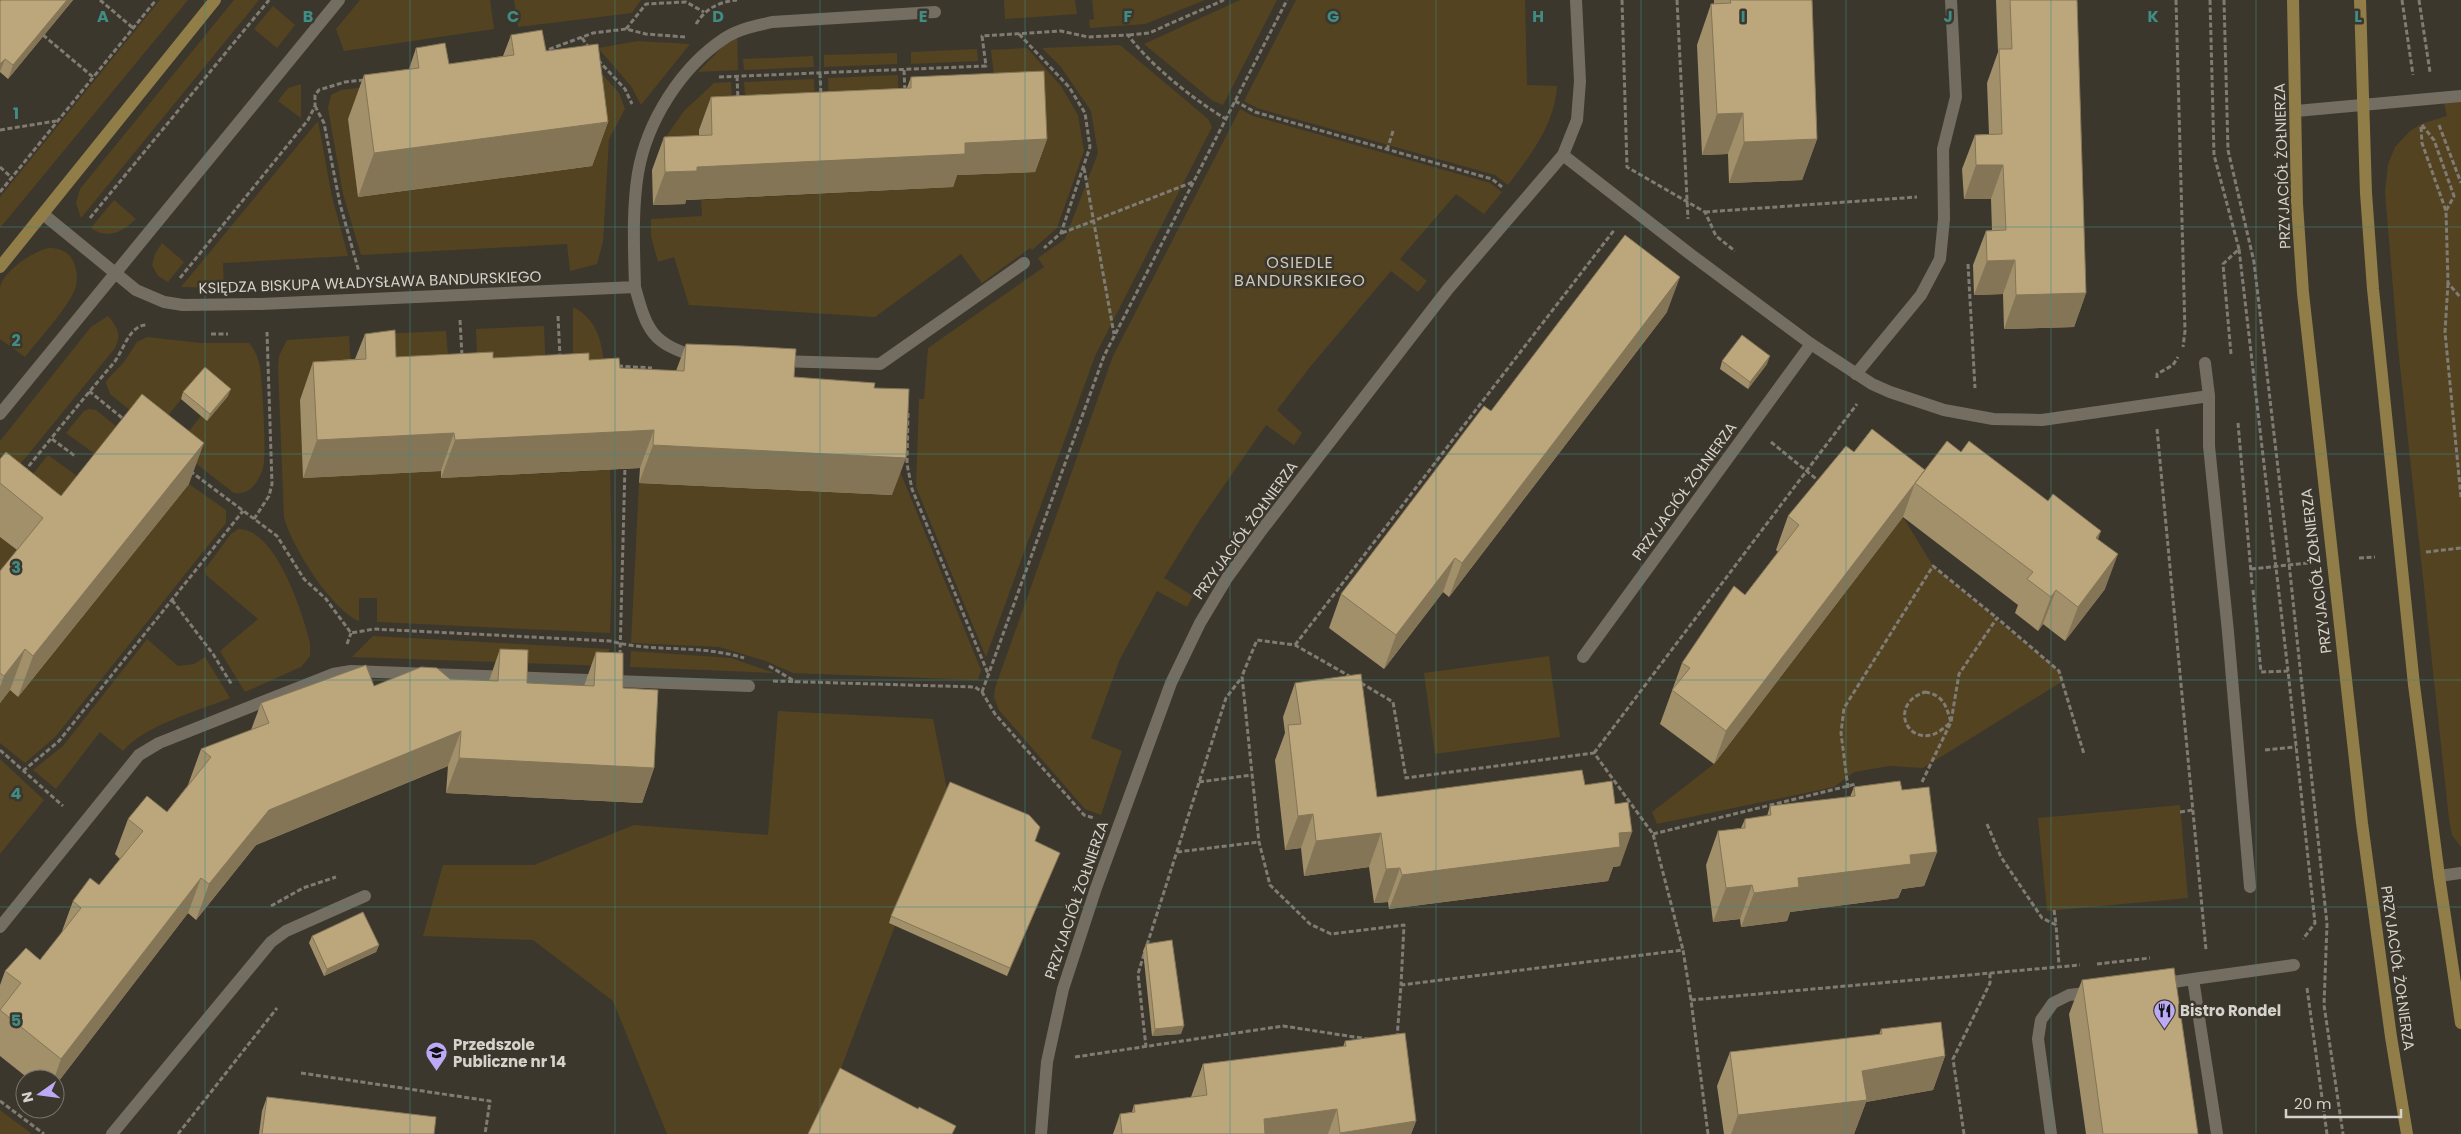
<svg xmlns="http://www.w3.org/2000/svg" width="2461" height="1134" viewBox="0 0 2461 1134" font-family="Poppins,sans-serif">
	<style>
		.green { fill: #534321 }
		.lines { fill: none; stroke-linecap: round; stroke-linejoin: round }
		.path { stroke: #807b73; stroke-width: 3; stroke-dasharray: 5 2.5; stroke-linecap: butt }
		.lane { stroke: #746e62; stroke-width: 12 }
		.street { stroke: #746e62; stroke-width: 12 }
		.secondary { stroke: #917d48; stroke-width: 12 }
		.wall { fill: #a2906b }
		.shaded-wall { fill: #847557 }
		.building { fill: #bca77c; stroke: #847557 }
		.grid { fill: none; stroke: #408d85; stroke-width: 1; stroke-opacity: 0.55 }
		.labels { text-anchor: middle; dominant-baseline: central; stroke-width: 5; stroke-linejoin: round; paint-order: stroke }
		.street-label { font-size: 15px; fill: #d5d2cb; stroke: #3c372d }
		.poi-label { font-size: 15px; font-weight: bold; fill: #d5d2cb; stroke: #3c372d; text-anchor: start }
		.neighbourhood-label { font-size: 16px; letter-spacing: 1px; fill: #cdc7ba; stroke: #3c372d }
		.grid-label { font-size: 16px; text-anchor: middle; font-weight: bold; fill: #408d85; stroke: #3c372d; stroke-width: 5; stroke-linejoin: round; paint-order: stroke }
	</style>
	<rect width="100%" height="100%" fill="#3c372d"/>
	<path class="green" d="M160,0H188L0,228V197Z
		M234,0H259L81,218L76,203L80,189Z
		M360,0H490L494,29L344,51L336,29Z
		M514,0H641L632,13L518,27Z
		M1004,0H1075L1077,14L1005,19Z
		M1092,0H1205L1145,24L1090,28L1089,20L1094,19Z
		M1240,0H1277L1223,105L1213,101L1144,44Z
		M1296,0H1525L1527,85L1557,86C1555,124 1530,156 1508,185L1495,175L1257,108L1244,101Z
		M273,6L295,25L277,48L254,29Z
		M737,32L738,70L698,72Z
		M638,41L690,44L641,105L631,86L598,48Z
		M1120,45L1208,119L1212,127L1095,356L986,657L916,487L919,399H924L928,348L1044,267L1038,258L1065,239L1098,153L1091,111L1061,67L1042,48Z
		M1027,48L1061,86L1078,115L1084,151L1057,228L1032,250L1030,248L982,283L961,254L875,317L689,305L674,257L658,262L651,236V219L702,216L701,200L953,187V176L995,84L991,50Z
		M977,49L978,61L911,64V52Z
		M897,53V64L824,67V55Z
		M813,56L814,67L744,70L743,59Z
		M589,59L619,93L625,109L609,139L603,242L597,264L570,271L567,244L361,255L343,194L328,108L331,95L341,90Z
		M898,75L899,121L829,104L828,78Z
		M814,79L815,104L746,107L744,82Z
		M731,82L732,108L700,157L663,141L684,111L714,83Z
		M301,84V118L278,101L288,88Z
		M2461,96V847L2452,835L2449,819L2398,347L2385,192L2388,164L2395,147L2410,131L2421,124L2447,116L2443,99Z
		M1240,109L1253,116L1490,183L1502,192L1484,214L1456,194L1400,259L1427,281L1418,292L1391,271L1310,367L1277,410L1302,433L1294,445L1266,425L1198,523L1164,578L1193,596L1187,607L1157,591L1120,659L1091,738L1122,751L1101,815L1085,809L999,710L994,697L995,688L1113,356Z
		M318,121L332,197L348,256L223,263L224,288L181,287Z
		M114,200L136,219C122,232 108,240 91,228Z
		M162,243L184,262L168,282L158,276L152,265L155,254Z
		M49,248C60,248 70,252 74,263C77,271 78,280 75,289C68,308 38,340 25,357L0,339C0,322 0,304 0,288C2,272 33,251 49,248Z
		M573,307C596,319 601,338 604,362L573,363Z
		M108,316C117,327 122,334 115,348L0,489V441L91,327Z
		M544,326L546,374L478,378L476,329Z
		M446,331L450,380L419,407L380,334Z
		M349,336L353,397L304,478L441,471V478L593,471L610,461L612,570L610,633L377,622V598H359V621C332,610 291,546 284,517L278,367L279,356L287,340Z
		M147,337L201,343H249C255,350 258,357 260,367C262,382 267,455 263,468C259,481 250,496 234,493L168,442L185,436L201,416L207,421L202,374L165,419L159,434L110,394L106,383L107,380L124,362L137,342Z
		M89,409L96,410L127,435L106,462L66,433L84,411Z
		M48,455L88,484L46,537L7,507Z
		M897,464L981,670L978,680L793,673L766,661L719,647L631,643L639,483L892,495Z
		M189,484L226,510V523L56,736L25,763L0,743V703L10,690L18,697Z
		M1903,517L1933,566L2059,671L2063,681L1923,768L1889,766L1854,772L1834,787L1657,824L1652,812L1714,764Z
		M238,529C276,528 303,614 310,643V656L301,667L245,692L220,651L258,619L206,575L205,569L231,534Z
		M0,537L28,559L0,593Z
		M373,636L609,649V666L352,657Z
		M147,639L178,666L194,664L205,657L230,698C198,711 145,725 123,751L100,732L56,789L33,770L63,746Z
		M631,651L731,658L774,673L630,667Z
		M1549,656L1560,737L1435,754L1424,673Z
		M778,711L933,719L947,789L838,1076L809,1134H667L613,1001L533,940L423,936L443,865H534L634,825L768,835Z
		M0,759L44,800L0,854Z
		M2180,805L2188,898L2047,911L2038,818Z
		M0,1110L32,1134H0Z"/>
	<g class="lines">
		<path class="path" d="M100,0L133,28
			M1622,0L1627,167L1705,212L1716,236L1735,251
			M1677,0L1688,219
			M2176,0L2185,331L2183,347
			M2210,0L2214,155L2239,249
			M2224,0L2228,150L2254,262L2289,563L2327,924L2324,1005L2343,1134
			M2402,0L2413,75
			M2419,0L2430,72
			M696,24C706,8 719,2 737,0
			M626,29L646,4L686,2L704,12
			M1019,34L1069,87L1085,113L1090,147L1061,233L1044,248
			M43,35L93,77
			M1129,35L1149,33L1224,0
			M582,38L590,49
			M542,52L593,33L626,29L646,34L685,37
			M598,60L625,89L632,104
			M904,70L905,92
			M820,73L821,96
			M737,76L738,100
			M719,77L986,66L982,36L1061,31L1088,37L1128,35C1150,65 1194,100 1226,119
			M1235,101L1255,112L1492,179L1502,187
			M315,106L324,123L340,204L359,272
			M2422,125L2434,140L2454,196L2446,211L2448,283L2461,298
			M2439,125L2461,183
			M2421,127L2422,143L2446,211
			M0,130L56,121
			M1387,150L1393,131
			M0,167L12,178
			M1084,168L1114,334
			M0,192L156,0
			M1705,212L1917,197
			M90,218L269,0
			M1062,233L1193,182
			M1968,264L1975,388
			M180,278L308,120L315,106V95L319,90L345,82L365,80
			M2448,283L2445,332L2461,497
			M558,316L560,357
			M460,320L462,356
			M211,334H228
			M2231,354L2223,264L2239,249L2288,671L2315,923L2303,939
			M618,366L652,368
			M2157,378V374L2173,365L2178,357
			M89,391L126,421
			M908,413L907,464L912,489L989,676
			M2238,423L2252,584
			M2157,429L2206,950
			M52,439L75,456
			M1771,442L1820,482
			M190,471L277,536L304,579L326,599L351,633L374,629L610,641C654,653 700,644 744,658
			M24,472C53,436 82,400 112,365C124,352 128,324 148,325
			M254,519L269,496L272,484L267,332
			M2426,552L2461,548
			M2359,558L2375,557
			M2251,569L2308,563
			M2253,590L2261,672L2288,671
			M172,600L213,654L232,685
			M347,644L351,633
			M1295,645L1615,229
			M620,655L625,466
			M769,666L796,682
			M1351,677L1295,645L1257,640L1242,676L1259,842L1270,885L1310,924L1331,934L1404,925L1401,985
			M773,681L975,687L982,692L995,714L1084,815L1094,818
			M1361,683L1393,702L1406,778L1594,753L1653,834L1683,950
			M982,692L1104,356L1287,0
			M1925,692C1943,695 1946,705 1951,722C1946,726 1938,734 1931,735C1904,741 1891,703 1925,692Z
			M0,750L63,806
			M2265,750L2296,747
			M1594,753L1857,404
			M23,771L59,741L243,511
			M1199,782L1252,775
			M1922,782L1951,722L1959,674L1997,618L2059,671L2084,754
			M1848,788L1841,733L1844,708L1933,566L1997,618
			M2180,812L2193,810
			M1987,824L2001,857L2042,918L2056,925L2059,965
			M1653,834L1856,784
			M1177,852L1259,842
			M271,906L303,888L336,877
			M2054,910L2056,924
			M1147,945L1226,698L1242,677
			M1144,954L1138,974L1146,1047
			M2097,964L2150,958
			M2307,988L2327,1134
			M1397,1038L1401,985L1683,950L1691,1000
			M1075,1057L1283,1026L1368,1039
			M301,1073L490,1101L485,1134
			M0,1101L44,1134
			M178,1134L277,1008
			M1708,1134L1691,1000L2080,965
			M1964,1134L1953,1059L1990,983V973"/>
		<path class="lane" d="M2205,363L2209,396V446L2228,632L2250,887
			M1856,374L1921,295L1940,259L1944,219L1943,149L1956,97L1951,0
			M1583,657L1811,344
			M2439,876L2461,873"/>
		<path class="street" d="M2296,111L2461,96
			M1563,155L1690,254L1811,344L1872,384L1890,392L1944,410L1993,419L2042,420L2209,396
			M43,214L136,290L164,302L183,305L261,304L635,287C634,249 632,210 638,173C647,121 681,67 725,38C739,29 755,26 772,22L935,12
			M635,287C647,331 652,344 698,357
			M778,361L880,364L1024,263
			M0,414L339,0
			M0,927L139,755L159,743L333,674L351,671L749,686
			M2160,984L2193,979
			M112,1134L271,942L286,931L365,896
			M1041,1134L1047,1062L1063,989L1096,888L1171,683L1200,623L1227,578L1261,531L1448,289L1563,155L1577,120L1580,81L1576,0
			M2051,1134L2038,1039L2041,1020L2053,1003L2069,995L2093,992
			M2217,1134L2193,979L2294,965"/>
		<path class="secondary" d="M2293,0L2297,204L2303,293L2362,823L2391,1037L2407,1134
			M2360,0L2366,193L2373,289L2414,685L2439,876L2461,1023
			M0,267L215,0"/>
	</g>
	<path class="wall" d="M1,0H73L8,79L0,72V1Z
		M1714,0H1812L1817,139L1802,180L1729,183L1728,154L1702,155L1697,45L1711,4H1714Z
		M1996,0H2077L2086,293L2074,327L2004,329L2003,294L1974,295L1973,265L1986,231L1992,230L1991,199H1964L1962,169L1975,135L1989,134L1987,83L1998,52Z
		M511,35L546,51L608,122L592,166L358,197L348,119L364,75L409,69L416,48L449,64L503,56Z
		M911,77L1047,139L1035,172L957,175L953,187L686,200L685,204L653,205L652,170L664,137L699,136V130L711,97L907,88Z
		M1667,312L1449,597L1443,592L1384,669L1329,628L1341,594L1491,411Z
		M365,334L396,357L589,360L620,368L676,371L686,344L794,377L874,388L892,495L639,483L640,468L441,478V471L303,478L300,400L313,362L355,359Z
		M1722,361L1767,364L1748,389L1720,369Z
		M183,392L228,396L207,421L181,399Z
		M1854,452L1925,470L1961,452L2098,540L2105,589L2065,641L2043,624L2038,631L2015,613L2018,605L1903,517L1714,764L1660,724L1682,663L1745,595L1778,552L1776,550L1788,516Z
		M0,459L61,496L189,484L18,697L10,690L0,703V571L17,550L0,537Z
		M500,649L527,683L584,686L596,652L623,688L654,768L642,803L446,793L448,766L256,845L196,920L188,913L55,1086V1079H29L0,1056V985L5,971L40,960L61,934L73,901L99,885L120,859L115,854L128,819L167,812L188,785L201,749L251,730L261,703L374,686L450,679L489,681Z
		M1295,683L1377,797L1585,785L1620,866L1613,867L1608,881L1389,909L1388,902L1374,903L1369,867L1304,876L1301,848L1285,850L1275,760L1285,733L1283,717Z
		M1854,787L1902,790L1937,852L1924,886L1902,889L1898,898L1790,912L1787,921L1741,927L1740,919L1713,922L1706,865L1718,831L1741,828L1745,819L1767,816L1770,806L1850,797Z
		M1035,841L1057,860L1007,976L889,923L891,916Z
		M312,936L379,945L376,952L324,976L309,943Z
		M1146,944L1181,1034L1152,1036L1143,951Z
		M2082,980L2198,1134H2086L2069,1014Z
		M1881,1029L1945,1056L1933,1090L1866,1102L1854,1134H1724L1717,1086L1730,1052L1879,1035Z
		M1345,1041L1416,1121L1411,1134H1113L1120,1114L1132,1112L1134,1105L1191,1097L1203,1064L1343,1047Z
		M267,1097L434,1134H259L262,1111Z"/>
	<path class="shaded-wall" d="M67,0H73L8,79L13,65Z
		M5,59L0,72V64Z
		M1743,113L1728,154L1702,155L1717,114Z
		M608,122L592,166L358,197L374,153Z
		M1047,139L1035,172L957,175L953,187L686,200L685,204L653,205L665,172L697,167L965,143Z
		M1817,139L1802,180L1729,183L1744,142Z
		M1976,165H2003L1991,199H1964Z
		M2015,260L2003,294L1974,295L1987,261Z
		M1680,277L1667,312L1449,597L1462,563Z
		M2086,293L2074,327L2004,329L2016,295Z
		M1770,356L1767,364L1748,389L1750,382Z
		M231,389L228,396L207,421L210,414Z
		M654,430L640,468L441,478L455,440Z
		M454,433L441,471L303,478L317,440Z
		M204,443L189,484L18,697L33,656Z
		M653,445L906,458L892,495L639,483Z
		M1915,483L1903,517L1714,764L1726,731Z
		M2101,531L2089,565L2096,538Z
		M2118,554L2105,589L2065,641L2078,607Z
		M1455,558L1443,592L1384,669L1396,635Z
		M2056,590L2043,624L2038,631L2051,597Z
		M25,649L10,690L0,703V687L4,676Z
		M461,731L448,766L256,845L196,920L209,884L269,810Z
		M459,758L654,768L642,803L446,793Z
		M1313,814L1301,848L1285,850L1298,816Z
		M1632,832L1620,866L1613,867L1608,881L1389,909L1402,875L1619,833Z
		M1381,833L1369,867L1304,876L1316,841Z
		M1937,852L1924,886L1902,889L1898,898L1790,912L1787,921L1741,927L1754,893L1798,878L1910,855Z
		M1060,853L1057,860L1007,976L1010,968Z
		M1400,868L1388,902L1374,903L1386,869Z
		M201,878L188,913L55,1086V1079H54L61,1059Z
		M1752,885L1740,919L1713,922L1726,888Z
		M379,945L376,952L324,976L327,969Z
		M1184,1026L1181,1034L1152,1036L1155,1029Z
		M1945,1056L1933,1090L1866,1102L1854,1134H1731L1738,1115L1862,1071Z
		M1337,1109L1328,1134H1258L1264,1119Z
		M1416,1121L1411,1134H1340V1133Z"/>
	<path class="building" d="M1,0H67L13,65L5,59L0,64V1Z
		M1730,0H1812L1817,139L1744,142L1743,113L1717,114L1711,4L1731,3Z
		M2010,0H2077L2086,293L2016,295L2015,260L1987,261L1986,231L2006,230L2003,165H1976L1975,135L2002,134L1999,49H2012Z
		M542,30L546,51L598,44L608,122L374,153L364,75L419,68L416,48L445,43L449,64L514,55L511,35Z
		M1044,71L1047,139L965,143V154L697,167V171L665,172L664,137L712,135L711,97L911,88V77Z
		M1625,235L1680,277L1462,563L1455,558L1396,635L1341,594L1484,406L1491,411Z
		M395,330L396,357L493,352V358L589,353V360L619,358L620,368L684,371L686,344L742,346L796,349L794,377L875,383L874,388L909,389L906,458L653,445L654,430L455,440L454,433L317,440L313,362L366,359L365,334Z
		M1742,335L1770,356L1750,382L1722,361Z
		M205,367L231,389L210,414L183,392Z
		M142,394L204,443L33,656L25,649L4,676L0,673V571L43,518L0,483V459L6,452L61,496Z
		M1872,429L1925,470L1726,731L1672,690L1690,668L1682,663L1734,586L1745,595L1799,525L1788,516L1846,446L1854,452Z
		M1947,441L1961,452L1969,441L2048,501L2053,494L2101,531L2096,538L2118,554L2078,607L2056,590L2051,597L2027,579L2033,572L1915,483Z
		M500,649L528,650L527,683L594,686L596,652L623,653V688L658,690L654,768L459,758L461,731L269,810L209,884L201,878L61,1059L0,1010L21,983L5,971L26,948L40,960L81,908L73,901L90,878L99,885L143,831L128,819L147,796L167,812L211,757L201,749L269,723L261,703L366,665L374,686L421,667L437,668L450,679L498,681Z
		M1361,674L1377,797L1582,770L1585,785L1612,781L1615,804L1628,802L1632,832L1619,833L1620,847L1402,875L1400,868L1386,869L1381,833L1316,841L1313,814L1298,816L1288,725L1301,724L1295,683Z
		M1900,781L1902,790L1929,787L1937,852L1910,855L1911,864L1798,878L1799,887L1754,893L1752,885L1726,888L1718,831L1745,828V819L1771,815L1770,806L1855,796L1854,787Z
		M950,782L1029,815L1040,827L1035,841L1060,853L1010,968L891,916Z
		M363,912L379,945L327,969L312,936Z
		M1172,940L1184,1026L1155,1029L1146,944Z
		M2174,968L2198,1134H2103L2082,980Z
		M1941,1022L1945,1056L1862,1071L1867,1100L1738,1115L1730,1052L1882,1034L1881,1029Z
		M1405,1033L1416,1121L1340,1133L1337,1109L1264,1119L1265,1134H1122L1120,1114L1135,1112L1134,1105L1207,1095L1203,1064L1346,1046L1345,1041Z
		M840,1068L918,1109L919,1107L956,1126L952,1134H808Z
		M267,1097L436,1117L434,1134H262Z"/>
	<path class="grid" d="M205,0V1134M410,0V1134M615,0V1134M820,0V1134M1025,0V1134M1230,0V1134M1436,0V1134M1641,0V1134M1846,0V1134M2051,0V1134M2256,0V1134M0,227H2461M0,454H2461M0,680H2461M0,907H2461"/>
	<defs>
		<symbol id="restaurant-pin" viewBox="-11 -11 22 30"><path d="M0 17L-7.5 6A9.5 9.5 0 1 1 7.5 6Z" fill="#bcaaf6" stroke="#3c372d"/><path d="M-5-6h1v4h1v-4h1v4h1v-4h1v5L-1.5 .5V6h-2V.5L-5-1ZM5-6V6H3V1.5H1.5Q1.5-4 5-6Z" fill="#111"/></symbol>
		<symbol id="school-pin" viewBox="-11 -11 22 30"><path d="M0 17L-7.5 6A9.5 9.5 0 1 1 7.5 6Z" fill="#bcaaf6" stroke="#3c372d"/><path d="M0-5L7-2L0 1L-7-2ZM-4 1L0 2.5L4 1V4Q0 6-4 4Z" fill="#111"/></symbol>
	</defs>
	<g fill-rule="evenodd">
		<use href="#restaurant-pin" x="2152" y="998" width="25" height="34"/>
		<use href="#school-pin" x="424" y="1040" width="25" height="34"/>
	</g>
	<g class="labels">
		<g class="street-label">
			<text transform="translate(2282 166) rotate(-92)">PRZYJACIÓŁ ŻOŁNIERZA</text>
			<text transform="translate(370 282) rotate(-2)">KSIĘDZA BISKUPA WŁADYSŁAWA BANDURSKIEGO</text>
			<text transform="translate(1684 491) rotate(-54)">PRZYJACIÓŁ ŻOŁNIERZA</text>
			<text transform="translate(1245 530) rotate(-54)">PRZYJACIÓŁ ŻOŁNIERZA</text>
			<text transform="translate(2316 571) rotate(-97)">PRZYJACIÓŁ ŻOŁNIERZA</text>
			<text transform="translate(1076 900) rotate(-71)">PRZYJACIÓŁ ŻOŁNIERZA</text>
			<text transform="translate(2398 968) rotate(82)">PRZYJACIÓŁ ŻOŁNIERZA</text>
		</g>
		<g class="poi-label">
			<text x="2180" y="1010">Bistro Rondel</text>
			<text x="453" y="1044">Przedszole<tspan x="453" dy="17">Publiczne nr 14</tspan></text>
		</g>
		<g class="neighbourhood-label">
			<text x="1300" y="262">OSIEDLE<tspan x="1300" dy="18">BANDURSKIEGO</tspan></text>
		</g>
	</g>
	<g class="grid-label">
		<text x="103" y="22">A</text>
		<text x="308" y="22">B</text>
		<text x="513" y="22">C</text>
		<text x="718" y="22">D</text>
		<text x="923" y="22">E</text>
		<text x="1128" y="22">F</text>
		<text x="1333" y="22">G</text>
		<text x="1538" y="22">H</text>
		<text x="1743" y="22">I</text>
		<text x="1948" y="22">J</text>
		<text x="2153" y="22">K</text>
		<text x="2358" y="22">L</text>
		<text x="16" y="119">1</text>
		<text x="16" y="346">2</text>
		<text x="16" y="573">3</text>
		<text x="16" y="799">4</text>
		<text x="16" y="1026">5</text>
	</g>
	<g transform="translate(40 1094) rotate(256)"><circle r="24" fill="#3c372d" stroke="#79756c"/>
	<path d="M0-4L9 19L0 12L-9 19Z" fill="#bcaaf6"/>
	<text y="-8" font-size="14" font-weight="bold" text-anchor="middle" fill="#d5d2cb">N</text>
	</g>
	<path d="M2286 1109v8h115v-8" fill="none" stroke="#d5d2cb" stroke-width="2.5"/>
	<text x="2294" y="1109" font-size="15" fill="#d5d2cb" stroke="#3c372d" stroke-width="4" paint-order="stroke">20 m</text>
</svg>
